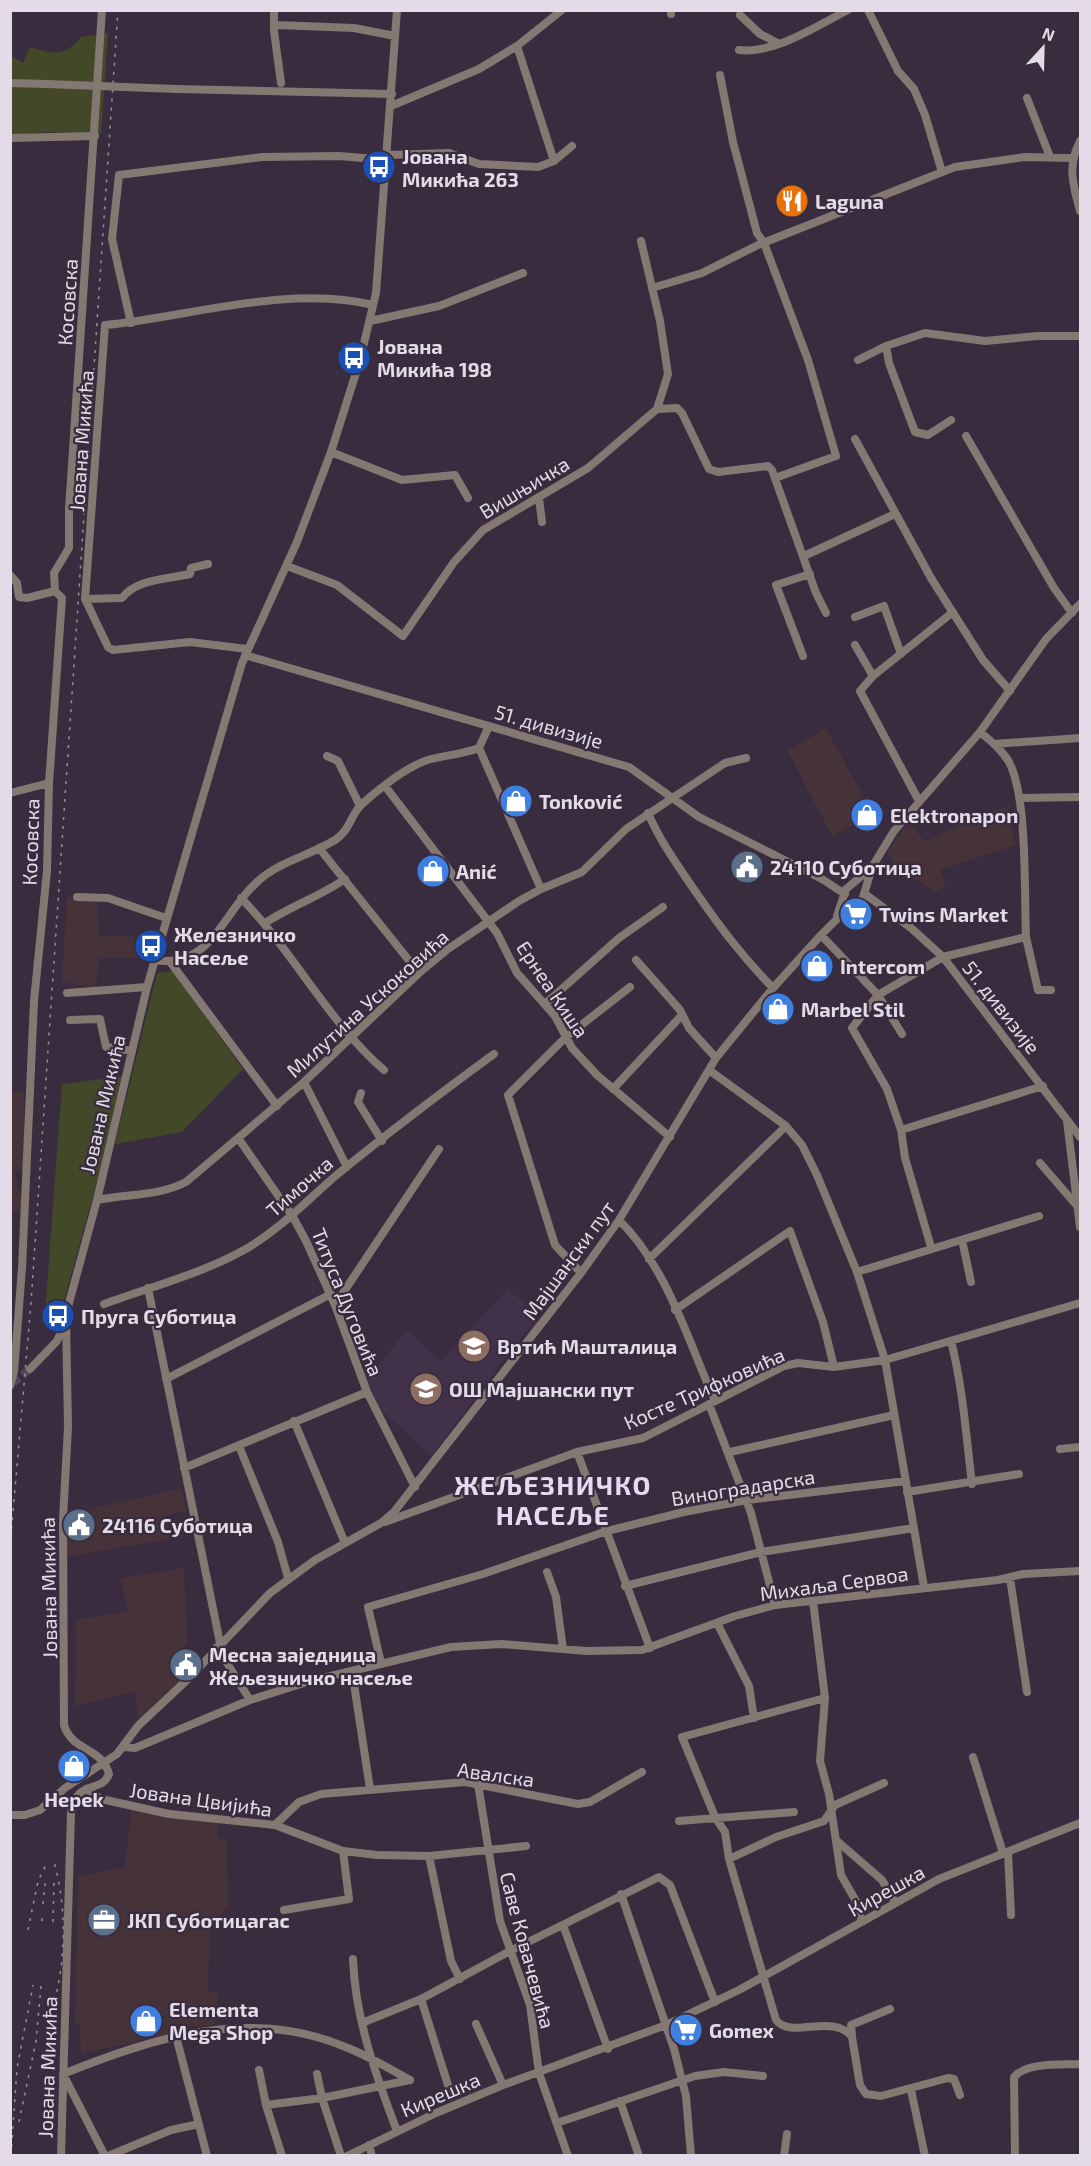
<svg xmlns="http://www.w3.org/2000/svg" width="1091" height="2166" viewBox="0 0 1091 2166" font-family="'Exo 2',sans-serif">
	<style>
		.built { fill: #41324a }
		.industrial { fill: #463339 }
		.green { fill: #434828 }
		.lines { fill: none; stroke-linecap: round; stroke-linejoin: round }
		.minor-tunnel { stroke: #524657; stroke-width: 8; stroke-dasharray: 8 4; stroke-linecap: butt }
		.minor { stroke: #847873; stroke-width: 8 }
		.rail { stroke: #988f9d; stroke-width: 1.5; stroke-dasharray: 3 6; stroke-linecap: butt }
		.minor-bridge { stroke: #847873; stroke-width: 8 }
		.labels { text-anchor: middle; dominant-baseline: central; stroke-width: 4.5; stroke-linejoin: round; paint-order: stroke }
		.poi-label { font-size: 20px; font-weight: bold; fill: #e3dbe7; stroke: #382c3e; text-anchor: start }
		.street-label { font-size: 20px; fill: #e3dbe7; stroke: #382c3e }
		.district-label { font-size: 26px; font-weight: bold; letter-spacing: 1.5px; fill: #e8d9f1; stroke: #382c3e }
	</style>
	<rect width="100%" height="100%" fill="#382c3e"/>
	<path class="built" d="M507,1289L539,1314L431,1456L378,1407L363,1371L375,1368L407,1331L441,1361Z"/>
	<path class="industrial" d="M826,729L874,815L832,836L787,750Z
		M1008,807L1016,845L940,870L946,884L935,892L894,865L887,852L909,822L925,842L984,813Z
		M67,897L97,900L99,936L153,937L148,958H99L96,988L62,982Z
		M24,1091V1170L15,1171L24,1210L11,1214V1092Z
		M181,1488L186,1511L166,1516L170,1539L65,1557L63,1515Z
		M184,1568L187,1643L168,1664L186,1678L138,1723L136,1692L75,1706L76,1620L128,1611L120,1578Z
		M132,1804L216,1815L218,1839H226L229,1907L210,1923L208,1992L218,1993L215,2025L178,2027V2032L81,2054L80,2024H75L78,1876L125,1867Z"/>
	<path class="green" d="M108,33L101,134L46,132L11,136L10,55L23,63L30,47C51,54 66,57 81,37Z
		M173,971L243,1069L182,1132L115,1144L157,973Z
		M126,1076L62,1308L45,1313L62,1084Z"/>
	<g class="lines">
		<path class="minor-tunnel" d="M13,1383L30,1369"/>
		<path class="minor" d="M274,10V31L281,83
			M671,10V14
			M868,10L898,71L914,89L925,115L942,172
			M740,15L760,34L778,43
			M276,25L354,28L395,36
			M517,46L554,161
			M739,50C775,54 816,26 848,10
			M720,75L733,142L757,233L764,243L808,360L836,456L775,478
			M10,83L47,84
			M176,89L392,94
			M1027,98L1050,157
			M391,106L479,69L517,46L562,10
			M10,138L95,136
			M1080,141C1067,166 1073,185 1080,211
			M387,155L449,153L479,164L538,167L554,161L572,146
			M652,288L702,273L758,245L955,167L1025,157L1073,158
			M370,321L439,306L523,273
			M131,323L112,239L119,175L262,157L339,156L387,160
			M886,346L889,363L915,432L928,435L951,420
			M858,360L886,346L925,333L985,341L1038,336H1080
			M657,409L677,408L682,413L709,469L718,472L768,466L772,470L816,593L826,613
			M966,436L1054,588L1072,613
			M855,439L931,578L983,660L1010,691
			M331,452L402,480L455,475L468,498
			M539,498L542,522
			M804,556L895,514
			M287,566L337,585L403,636L454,562L483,530L588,468L657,409L668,374L660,321L641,241
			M10,575L17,583L19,597L27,598L55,591L62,598L49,783L47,871L34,1001L22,1268L14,1372L10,1386
			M55,591L54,573L69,548V510L102,10
			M85,599L122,598C136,579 168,579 190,574L191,568L208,564
			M855,617L884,606L901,654
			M855,645L873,676
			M247,649L190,642L113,650L108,647L85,599L105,325C188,317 290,284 373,305
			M245,655L629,767L699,817L822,879L845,894
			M803,656L776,585L810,574
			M994,744L1080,738
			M479,748L541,889
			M327,756L338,761L360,806
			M385,786L497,933L517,973L555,1016L572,1048L597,1075L670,1137
			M10,793L49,783
			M1020,798L1080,797
			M919,801L860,691L873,676L953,612
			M648,813C660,841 676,863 693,888C720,927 740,954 773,988
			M319,848L419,973
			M865,894L911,928L943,957L1080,1137
			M77,897L108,898L166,918
			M241,898C292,950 330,1024 384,1070
			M837,916L846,889L870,869
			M265,923C291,906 319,897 345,879
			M821,935L878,995L902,1034
			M1026,937L1038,990H1051
			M154,960C211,969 222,914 256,883C279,861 309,856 335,840C349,832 351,814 362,804C379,789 409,765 431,759C447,755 463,754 479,748L489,726
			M636,960L680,1010L689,1028L716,1058
			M171,963L277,1106
			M67,993L147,987
			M545,1004L619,938L663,907
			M70,1020L100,1019L106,1047L132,1051
			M709,1070L786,1126L802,1145L817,1175L857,1272L885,1360L924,1587
			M304,1082L347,1167
			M613,1089L682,1015
			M361,1093L358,1102L382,1141
			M1067,1121L1080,1227
			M901,1130L1043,1086
			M238,1138L293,1217L306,1241L335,1305L367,1392L415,1487
			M1040,1163L1078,1207
			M97,1200C127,1194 159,1196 186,1182L304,1082L419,973L448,949L519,901L541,889L582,872L626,829L725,763L746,758
			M619,1220C667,1267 688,1341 715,1401
			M962,1240L971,1282
			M931,1247L905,1158L901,1130L887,1089L852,1028L878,995L943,957L1026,937C1024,894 1028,798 1009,762C1002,750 991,741 980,732
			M649,1259L786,1126
			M857,1272L1039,1216
			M581,1273L555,1245L508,1095L566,1037L630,987
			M148,1288L220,1643
			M104,1304C150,1287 201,1274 244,1250C281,1229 307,1200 339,1173C389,1132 442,1092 494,1054
			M335,1305L439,1149
			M675,1310L790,1231L823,1322L834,1367
			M951,1341C963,1388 966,1435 972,1484
			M30,1369L57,1341L65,1323
			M166,1379L331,1294
			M709,1404L751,1513L775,1605
			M294,1421L345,1543
			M239,1446L278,1542L288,1578
			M1060,1449L1080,1447
			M577,1452L650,1648
			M730,1452L894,1415
			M184,1468L367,1392
			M907,1492L1019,1474
			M385,1522L577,1452L643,1438L784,1366L798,1363L834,1367L885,1360L1080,1303
			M547,1572L556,1597L563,1649
			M1010,1578L1027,1692
			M625,1586L761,1552L914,1528
			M813,1601L825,1698L820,1761L829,1794L841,1875L856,1901L862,1922
			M717,1623L749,1686L754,1718
			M217,1647L250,1700
			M381,1663L368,1607L483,1574L607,1531L684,1512L747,1500L906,1481
			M352,1671L370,1789
			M825,1698L682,1737L715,1817L725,1832L729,1859L776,2020C792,2040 833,2012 852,2037L860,2085L866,2094L881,2096L948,2078L954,2079L960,2095
			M124,1747L135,1748L250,1700L310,1681L451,1647L502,1644L587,1651L642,1650L735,1616L775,1605L998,1580L1023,1574L1080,1571
			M973,1757L1003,1853
			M478,1784L500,1921L530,2005L539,2073L568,2156
			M86,1789L101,1799L169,1814L275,1825L343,1851L377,1855L429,1856L526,1846
			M10,1815H25L40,1810L65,1788L117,1754L138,1726L188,1679L270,1593L315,1560L381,1523L394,1512L581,1273L619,1220L716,1058L773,988L821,935L848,908L862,901L872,867L894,831L980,732L1046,639L1080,604
			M679,1821L794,1812
			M275,1825L299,1802L321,1794L465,1782L578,1804L590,1802L642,1772
			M837,1841L882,1880L895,1902
			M1008,1852L1011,1915
			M429,1856L451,1961L460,1979
			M729,1859L776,1837L824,1821L835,1805L884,1783
			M621,1894L674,2049L686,2096L691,2156
			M284,1910L349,1899L343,1851
			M563,1925L608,2049
			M353,1959C355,2018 376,2076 397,2131
			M421,1999L448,2085
			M362,2023L421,1999L510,1951L659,1877L670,1885L715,2002
			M476,2024L503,2085
			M852,2035L851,2025L890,2009
			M176,2036L207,2156
			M259,2070L266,2105L282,2156
			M317,2074L322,2098L341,2156
			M911,2090L925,2156
			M620,2101L639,2156
			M266,2105L322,2098L410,2080
			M557,2123L695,2076L724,2072L763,2076
			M369,2145L372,2156
			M61,2156L71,1813C77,1777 101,1795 109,1774C101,1746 72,1752 64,1725L63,1519L68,1427L66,1318L69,1303L97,1200L147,987L242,663L297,542L331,452L360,360L376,293L397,10
			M105,2156L63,2074C156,2037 251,2006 348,2048C370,2057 390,2069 410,2080
			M108,2156L171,2130L199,2124
			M347,2156L436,2113L503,2085L666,2025L739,1990L939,1879L1080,1823
			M784,2156L787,2134
			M1015,2156L1014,2077C1027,2062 1061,2065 1080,2064"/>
		<path class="rail" d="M10,1547L31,1303L118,10
			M43,1904L46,1877
			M42,1921V1918
			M53,1922L54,1880
			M28,1930L38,1881L48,1861
			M50,2018C66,1965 68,1914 54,1861
			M19,2122L36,2041L41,1986
			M11,2156L17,2068L33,1985"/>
		<path class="minor-bridge" d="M47,84L176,89"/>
	</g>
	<defs>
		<symbol id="bus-disc" viewBox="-11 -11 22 22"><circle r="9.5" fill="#1a4fb4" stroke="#382c3e"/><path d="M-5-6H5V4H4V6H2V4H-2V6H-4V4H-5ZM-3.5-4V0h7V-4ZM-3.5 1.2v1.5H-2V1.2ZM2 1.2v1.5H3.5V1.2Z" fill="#fff"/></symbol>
		<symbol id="restaurant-disc" viewBox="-11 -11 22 22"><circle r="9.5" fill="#e8710a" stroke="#382c3e"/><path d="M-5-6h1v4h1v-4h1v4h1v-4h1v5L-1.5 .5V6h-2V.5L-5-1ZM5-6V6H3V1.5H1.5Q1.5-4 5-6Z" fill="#fff"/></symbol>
		<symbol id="shop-disc" viewBox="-11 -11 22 22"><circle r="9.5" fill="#3f7fe0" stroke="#382c3e"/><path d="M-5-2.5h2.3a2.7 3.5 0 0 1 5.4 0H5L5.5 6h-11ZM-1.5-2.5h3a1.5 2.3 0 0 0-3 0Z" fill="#fff"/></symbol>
		<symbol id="civic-disc" viewBox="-11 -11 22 22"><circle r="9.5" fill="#5c6f8a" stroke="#382c3e"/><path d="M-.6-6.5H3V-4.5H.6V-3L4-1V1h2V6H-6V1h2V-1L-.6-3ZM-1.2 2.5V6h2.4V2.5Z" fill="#fff"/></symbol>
		<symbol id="supermarket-disc" viewBox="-11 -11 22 22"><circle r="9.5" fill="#3f7fe0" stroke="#382c3e"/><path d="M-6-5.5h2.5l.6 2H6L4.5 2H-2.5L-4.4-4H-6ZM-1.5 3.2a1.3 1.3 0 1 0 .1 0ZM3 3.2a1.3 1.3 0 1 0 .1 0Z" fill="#fff"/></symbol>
		<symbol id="school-disc" viewBox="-11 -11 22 22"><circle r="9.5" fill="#8d6e63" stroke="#382c3e"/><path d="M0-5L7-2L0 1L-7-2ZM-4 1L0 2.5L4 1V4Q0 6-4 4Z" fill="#fff"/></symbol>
		<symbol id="office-disc" viewBox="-11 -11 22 22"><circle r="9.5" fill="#5c6f8a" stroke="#382c3e"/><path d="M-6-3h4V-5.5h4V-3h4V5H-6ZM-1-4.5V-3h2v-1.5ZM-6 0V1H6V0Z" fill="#fff"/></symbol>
	</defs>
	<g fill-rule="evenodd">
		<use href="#bus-disc" x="360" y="148" width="38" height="38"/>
		<use href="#restaurant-disc" x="773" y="182" width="38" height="38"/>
		<use href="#bus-disc" x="335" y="339" width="38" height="38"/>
		<use href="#shop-disc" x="497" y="782" width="38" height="38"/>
		<use href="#shop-disc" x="848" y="796" width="38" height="38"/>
		<use href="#civic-disc" x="728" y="848" width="38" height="38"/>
		<use href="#shop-disc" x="414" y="852" width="38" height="38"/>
		<use href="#supermarket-disc" x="837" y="895" width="38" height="38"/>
		<use href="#bus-disc" x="132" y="927" width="38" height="38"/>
		<use href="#shop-disc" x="798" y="947" width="38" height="38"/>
		<use href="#shop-disc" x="759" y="990" width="38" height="38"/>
		<use href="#bus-disc" x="39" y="1297" width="38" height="38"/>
		<use href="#school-disc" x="455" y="1327" width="38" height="38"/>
		<use href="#school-disc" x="407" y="1370" width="38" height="38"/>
		<use href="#civic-disc" x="60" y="1506" width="38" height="38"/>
		<use href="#civic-disc" x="167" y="1646" width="38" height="38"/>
		<use href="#shop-disc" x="55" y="1747" width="38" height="38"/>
		<use href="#office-disc" x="85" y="1901" width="38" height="38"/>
		<use href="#shop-disc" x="127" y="2002" width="38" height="38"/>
		<use href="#supermarket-disc" x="667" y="2011" width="38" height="38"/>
	</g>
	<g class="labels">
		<g class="poi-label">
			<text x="402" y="156">Јована<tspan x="402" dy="23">Микића 263</tspan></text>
			<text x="815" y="201">Laguna</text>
			<text x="377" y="346">Јована<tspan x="377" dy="23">Микића 198</tspan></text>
			<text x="539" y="801">Tonković</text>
			<text x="890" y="815">Elektronapon</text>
			<text x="770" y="867">24110 Суботица</text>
			<text x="456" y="871">Anić</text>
			<text x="879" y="914">Twins Market</text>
			<text x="174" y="934">Железничко<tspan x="174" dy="23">Насеље</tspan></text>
			<text x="840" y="966">Intercom</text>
			<text x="801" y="1009">Marbel Stil</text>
			<text x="81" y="1316">Пруга Суботица</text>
			<text x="497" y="1346">Вртић Машталица</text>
			<text x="449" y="1389">ОШ Мајшански пут</text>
			<text x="102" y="1525">24116 Суботица</text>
			<text x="209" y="1654">Месна заједница<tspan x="209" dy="23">Жељезничко насеље</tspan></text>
			<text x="74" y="1799" text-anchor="middle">Hepek</text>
			<text x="127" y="1920">ЈКП Суботицагас</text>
			<text x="169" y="2009">Elementa<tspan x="169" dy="23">Mega Shop</tspan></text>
			<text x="709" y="2030">Gomex</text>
		</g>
		<g class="street-label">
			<text transform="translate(67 302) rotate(-86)">Косовска</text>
			<text transform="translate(81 441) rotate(-86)">Јована Микића</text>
			<text transform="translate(524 487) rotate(-31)">Вишњичка</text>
			<text transform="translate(549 726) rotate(16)">51. дивизије</text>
			<text transform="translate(30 842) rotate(-88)">Косовска</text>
			<text transform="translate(553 989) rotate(56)">Ернеа Киша</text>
			<text transform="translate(367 1003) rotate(-42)">Милутина Ускоковића</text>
			<text transform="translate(1002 1007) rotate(52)">51. дивизије</text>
			<text transform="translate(102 1104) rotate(-77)">Јована Микића</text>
			<text transform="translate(299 1186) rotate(-41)">Тимочка</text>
			<text transform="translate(568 1260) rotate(-54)">Мајшански пут</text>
			<text transform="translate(348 1302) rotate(68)">Титуса Дуговића</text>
			<text transform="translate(704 1388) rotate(-24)">Косте Трифковића</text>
			<text transform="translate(743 1487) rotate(-9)">Виноградарска</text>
			<text transform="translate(834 1583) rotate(-8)">Михаља Сервоа</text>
			<text transform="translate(48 1588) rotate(-91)">Јована Микића</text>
			<text transform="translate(496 1774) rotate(8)">Авалска</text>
			<text transform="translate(201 1799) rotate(8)">Јована Цвијића</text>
			<text transform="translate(886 1890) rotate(-29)">Кирешка</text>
			<text transform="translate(528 1950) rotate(75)">Саве Ковачевића</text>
			<text transform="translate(47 2067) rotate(-88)">Јована Микића</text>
			<text transform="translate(440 2094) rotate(-23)">Кирешка</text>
		</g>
		<g class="district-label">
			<text x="553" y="1484">ЖЕЉЕЗНИЧКО<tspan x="553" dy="30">НАСЕЉЕ</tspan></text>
		</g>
	</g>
	<rect width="1091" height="2166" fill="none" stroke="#e3dbe7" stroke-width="24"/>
	<g transform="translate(1043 48) rotate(22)" stroke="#382c3e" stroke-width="4.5" paint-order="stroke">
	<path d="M0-4.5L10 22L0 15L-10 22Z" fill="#e3dbe7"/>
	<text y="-9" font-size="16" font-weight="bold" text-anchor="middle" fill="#e3dbe7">N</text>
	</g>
</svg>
